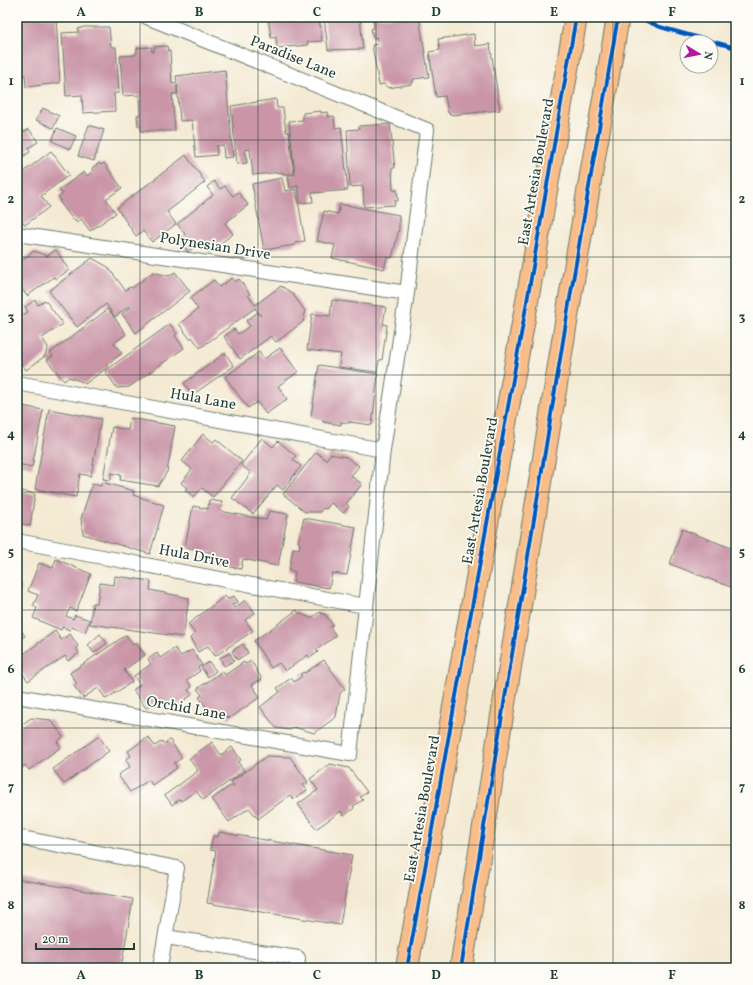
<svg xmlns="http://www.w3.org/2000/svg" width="753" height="985" viewBox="0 0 753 985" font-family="Vollkorn,serif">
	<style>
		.building { fill: #c995a7 }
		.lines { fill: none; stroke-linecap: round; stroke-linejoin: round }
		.lane-casing { stroke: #6a7a6c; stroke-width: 16 }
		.primary-casing { stroke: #6a7a6c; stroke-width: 24 }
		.lane { stroke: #fff; stroke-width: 14 }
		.primary { stroke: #f8bd89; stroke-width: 22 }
		.cycleway-casing { stroke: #fdfcf7; stroke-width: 6 }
		.cycleway { stroke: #0057b8; stroke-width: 4 }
		.grid { fill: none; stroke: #1f3d34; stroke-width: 1; stroke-opacity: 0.55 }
		.labels { text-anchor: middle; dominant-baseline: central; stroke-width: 3.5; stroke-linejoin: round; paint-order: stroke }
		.street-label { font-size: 15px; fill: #1f3d34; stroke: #fdfcf7 }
		.neatline { fill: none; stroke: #1f3d34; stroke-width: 1.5 }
		.grid-label { font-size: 13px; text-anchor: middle; font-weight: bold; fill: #1f3d34 }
	</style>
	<rect width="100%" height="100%" fill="#fdfcf7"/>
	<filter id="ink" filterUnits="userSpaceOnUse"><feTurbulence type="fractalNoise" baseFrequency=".025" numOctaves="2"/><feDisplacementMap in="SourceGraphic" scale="8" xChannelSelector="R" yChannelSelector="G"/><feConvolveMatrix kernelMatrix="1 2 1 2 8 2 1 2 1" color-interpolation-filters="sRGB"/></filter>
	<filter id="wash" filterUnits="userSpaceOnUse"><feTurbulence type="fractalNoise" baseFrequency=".012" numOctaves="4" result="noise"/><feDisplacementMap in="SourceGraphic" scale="16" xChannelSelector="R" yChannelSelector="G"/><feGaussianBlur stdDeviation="0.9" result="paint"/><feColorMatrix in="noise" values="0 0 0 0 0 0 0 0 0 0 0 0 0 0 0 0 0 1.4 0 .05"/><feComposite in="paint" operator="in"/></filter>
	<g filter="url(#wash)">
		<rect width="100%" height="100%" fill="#f4ead3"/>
		<g id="blocks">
			<path class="building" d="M17,17H56L60,83L26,87L25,75L17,76Z
				M268,17H319L322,41L307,42L308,45L277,48L276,37L271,38Z
				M324,17H360L363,49L328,50Z
				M373,17H419L429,77L414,79L412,84L388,88L384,84L379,85L372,45L378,44L376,37L373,38L371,29L374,28Z
				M84,27H109L111,47H116L119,93H114L115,111L83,113L82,95L66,96L62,33L79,32L78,29Z
				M474,34L475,46L490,44L500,110L453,115L448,113L445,96L436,97L429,52L440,50L438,39Z
				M167,46L168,51H170L172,84L177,83L176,76L225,70L233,157L224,158L223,145L216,146L217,155L196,157L192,120L180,121L177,85V94H172L175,131H141V126H138L137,115H140L139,95L123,96L120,56L135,55L137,53V48L151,47L152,52H154V47Z
				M276,99L277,108H283L286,132H289L294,174H283L282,172L253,175L250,149L245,150L247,163L237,164L231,106Z
				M43,108L59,116L53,128L36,120Z
				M321,111V113L327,112L328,117L334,116L335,128L341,127L348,190L312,193L313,202L300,203L298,186L290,188L288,175H295L289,121L303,120V113Z
				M19,124L24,132L29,129L38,142L28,148L30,152L17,160V126Z
				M390,124L395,168H392L393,190H397L398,201H394L395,205L364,207L363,186L350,187L347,130L359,129V126Z
				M89,125L104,130L94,161L78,156Z
				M57,128L76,136L70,149L52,141Z
				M51,151L69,175L41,196L49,207L25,225L17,214V177Z
				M186,155L205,182L167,212L176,224L152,242L143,231L136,236L117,208Z
				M99,163L101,165L104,163L122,188L106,199L116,213L90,231L81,219L77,222L75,219L73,220L59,201L61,200L58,197L63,194L59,190L84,172L87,176L93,171L92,168Z
				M282,178L285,191L296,189L305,241L295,243V245L264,250L252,184Z
				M214,181L220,189L225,186L233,196L238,192L248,205L225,223L233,234L209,252L201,242L188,252L179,240L185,234L177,224L213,195L207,187Z
				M340,204L399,215V229L392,258L387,257L384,269L332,258L335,245L317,241L324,211L338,214Z
				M56,250L69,270L56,279L54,277L27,296L17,282V264L34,251L47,256Z
				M92,258L108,267L125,290L130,287L132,288L153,272L169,276L175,272L190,291L136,333L122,314L130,308L129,306L115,317L106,304L77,327L49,291Z
				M232,278L235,282L239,279L250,294L248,295L255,305L281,286L292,293L305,311L303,322L276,342L271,336L240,359L224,337L234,329L238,334L250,326L246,321L258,312L261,316L255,308L200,348L192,337L190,339L179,324L198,309L190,298L214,280L219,287Z
				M35,300L38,305L45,300L63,324L42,338L48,347L45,356L26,370L17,358V307L23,315L28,312L25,307Z
				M332,300L386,307L383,324L387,325L382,360H379L377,372L339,367L341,354L307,350L312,314L330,316Z
				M108,309L126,334L114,343L122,353L106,365L108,367L85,384L83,382L69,377L64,381L47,360L53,356L50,353Z
				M170,324L177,334L175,336L184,348L129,387L117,388L105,371Z
				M280,348L298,372L278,386L287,399L266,414L257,402L248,408L225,377L259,352L264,359Z
				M225,353L234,366L192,395L184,383Z
				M319,365L378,374L372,425L349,422V423L341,422V425L323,422V420L311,416Z
				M17,405L43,410L32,467L17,464Z
				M49,409L101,419L91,476L80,474L76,497L35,489Z
				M130,418L175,426L167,472L158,486L120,480L121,475L111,473V480L103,479L112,427L128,430Z
				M203,434L213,442L216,439L242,461L213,497L202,488L194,497L185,490L187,488L181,483L192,469L182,461Z
				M262,438L273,447L278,441L296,456L293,460L301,466L283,490L277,485L253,514L232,498L251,473L241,465Z
				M316,452L326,460L330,454L346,457L359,466L351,476L362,484L346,504L349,506L344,513L331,503L326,509L323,508L320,512H305L283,494Z
				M102,482L134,491L133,495L164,505L150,554L83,534L81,519L92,484L101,486Z
				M17,490L35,494L30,526L17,523Z
				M209,500L222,502L220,511L266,520L269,511L288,514L278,566L243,559L241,569L211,563L214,553L185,547L193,506L208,509Z
				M304,518L356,527L347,575L332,573L329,588L293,582L295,572L289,570L293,548L299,549L300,543L298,542Z
				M682,529L736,550V589L670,564Z
				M56,559L91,574L76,611L70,608L66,616L73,619L75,615L90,620L85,632L71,627L70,630L62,627L61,630L33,618L37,608L33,606L38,595L28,591L39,563L53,568Z
				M115,576L151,581L150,590L189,598L183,637L90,624L93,603H97L100,583L114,585Z
				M17,581L22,589L17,592Z
				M225,596L228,599L234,596L238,602L232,605L234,608L246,600L255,613L245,620L253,631L215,656L208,646L198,652L190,638L195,634L188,624Z
				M297,610L299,613L311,618L320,612L323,615L325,614L333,625L330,627L336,636L316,650L318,652L310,658L308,655L285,671L279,663L271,668L254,641Z
				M17,626L25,636L18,641L22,646L17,650Z
				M55,631L61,640L70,634L78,646L76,648L79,653L68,661L65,656L28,681L20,670L18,672L17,670V659Z
				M100,634L107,643L94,653L88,645Z
				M126,635L133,645L136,643L145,655L124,670L132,682L106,699L98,688L83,698L74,686L77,684L70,673Z
				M243,644L248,653L237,660L232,651Z
				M175,648L181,656L192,650L202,665L198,667L200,671L187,680L192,687L188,690L192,695L169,710L156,702L146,708L133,690L140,685L134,676L151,664L148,659L157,653L160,658Z
				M230,653L234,661L224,666L220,658Z
				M324,660L345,689L340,693L336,717L314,733L294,727L290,730L276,728L260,707L280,692L277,688L291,678L294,682L302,676L300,674L304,672L305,673Z
				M251,661L262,679L252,685L260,697L230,718L213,713L211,714L199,697L202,695L197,689L223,671L225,675L244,662L246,664Z
				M209,662L216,671L208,677L201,667Z
				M31,718L51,720L63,737L57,742L61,747L29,770L25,765L17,770V728Z
				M99,736L109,751L64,784L53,769Z
				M148,737L155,746L162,741L164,744L170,740L182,758L174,763L177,768L152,785L149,780L130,792L118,775L130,767L126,759L131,756L128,751Z
				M212,742L221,755L232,747L241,760L238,762L244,771L203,800L196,791L181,801L180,799L172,805L165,795L198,771L189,759Z
				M267,756L290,757L308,782L303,785L307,790L294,799L290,795L258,819L249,808L229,822L212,799L230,786H234L231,782Z
				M330,764L349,768L367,792L360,797L363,800L353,806L354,808L344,816L341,811L316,829L298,804L318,790L310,779Z
				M219,832L352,855L340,925L207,903L216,851L210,850L213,836L218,837Z
				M17,879L133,899L121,968H17Z"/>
		</g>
	</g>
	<g filter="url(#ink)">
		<use href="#blocks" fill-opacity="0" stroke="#6a7a6c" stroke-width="1"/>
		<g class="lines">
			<defs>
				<path id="lane" d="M17,234L407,293
					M17,383L383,450
					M17,541L365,606
					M17,696L350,754L383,450L407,293L427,130L147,17
					M17,837L177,868L160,968
					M166,937L298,958L297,968"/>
				<path id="primary" d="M407,968L526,307L576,17
					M461,968L570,298L618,17"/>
			</defs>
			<use href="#lane" class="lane-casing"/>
			<use href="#primary" class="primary-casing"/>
			<use href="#lane" class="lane"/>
			<use href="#primary" class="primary"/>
			<defs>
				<path id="cycleway" d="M637,17L660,27L736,48
					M407,968L526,307L576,17
					M461,968L570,298L618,17"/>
			</defs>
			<use href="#cycleway" class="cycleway-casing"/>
			<use href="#cycleway" class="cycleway"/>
		</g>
	</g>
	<path class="grid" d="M140,17V968M258,17V968M376,17V968M495,17V968M613,17V968M17,140H736M17,257H736M17,375H736M17,492H736M17,610H736M17,728H736M17,845H736"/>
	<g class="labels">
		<g class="street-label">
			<text transform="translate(293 58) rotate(22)">Paradise Lane</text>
			<text transform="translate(537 172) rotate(-80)">East Artesia Boulevard</text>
			<text transform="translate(215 247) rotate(9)">Polynesian Drive</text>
			<text transform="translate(203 400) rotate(10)">Hula Lane</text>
			<text transform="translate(481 491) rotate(-80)">East Artesia Boulevard</text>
			<text transform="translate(194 557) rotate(11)">Hula Drive</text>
			<text transform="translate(186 709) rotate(10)">Orchid Lane</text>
			<text transform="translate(423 809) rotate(-80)">East Artesia Boulevard</text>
		</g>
	</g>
	<rect width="753" height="985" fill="none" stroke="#fdfcf7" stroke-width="44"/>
	<g transform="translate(699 54) rotate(100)"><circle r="19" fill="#fdfcf7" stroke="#a4b0a9"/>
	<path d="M0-3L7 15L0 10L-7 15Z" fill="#b5179e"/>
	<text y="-6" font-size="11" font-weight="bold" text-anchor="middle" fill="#1f3d34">N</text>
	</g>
	<path d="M36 943v6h98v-6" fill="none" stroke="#1f3d34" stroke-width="2"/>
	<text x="42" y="943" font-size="12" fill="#1f3d34" stroke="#fdfcf7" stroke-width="3" paint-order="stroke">20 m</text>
	<rect x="22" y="22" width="709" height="941" class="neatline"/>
	<g class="grid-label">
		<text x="81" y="16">A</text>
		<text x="199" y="16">B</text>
		<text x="317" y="16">C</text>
		<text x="436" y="16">D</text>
		<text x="554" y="16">E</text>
		<text x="672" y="16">F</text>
		<text x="11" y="85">1</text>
		<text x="742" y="85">1</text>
		<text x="11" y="203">2</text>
		<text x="742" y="203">2</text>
		<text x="11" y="321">3</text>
		<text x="742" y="321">3</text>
		<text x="11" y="438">4</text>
		<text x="742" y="438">4</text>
		<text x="11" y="556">5</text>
		<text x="742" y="556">5</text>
		<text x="11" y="673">6</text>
		<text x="742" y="673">6</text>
		<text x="11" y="791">7</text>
		<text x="742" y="791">7</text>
		<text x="11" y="909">8</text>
		<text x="742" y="909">8</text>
		<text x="81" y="979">A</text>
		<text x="199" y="979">B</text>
		<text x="317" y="979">C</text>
		<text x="436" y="979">D</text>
		<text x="554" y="979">E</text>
		<text x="672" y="979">F</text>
	</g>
</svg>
